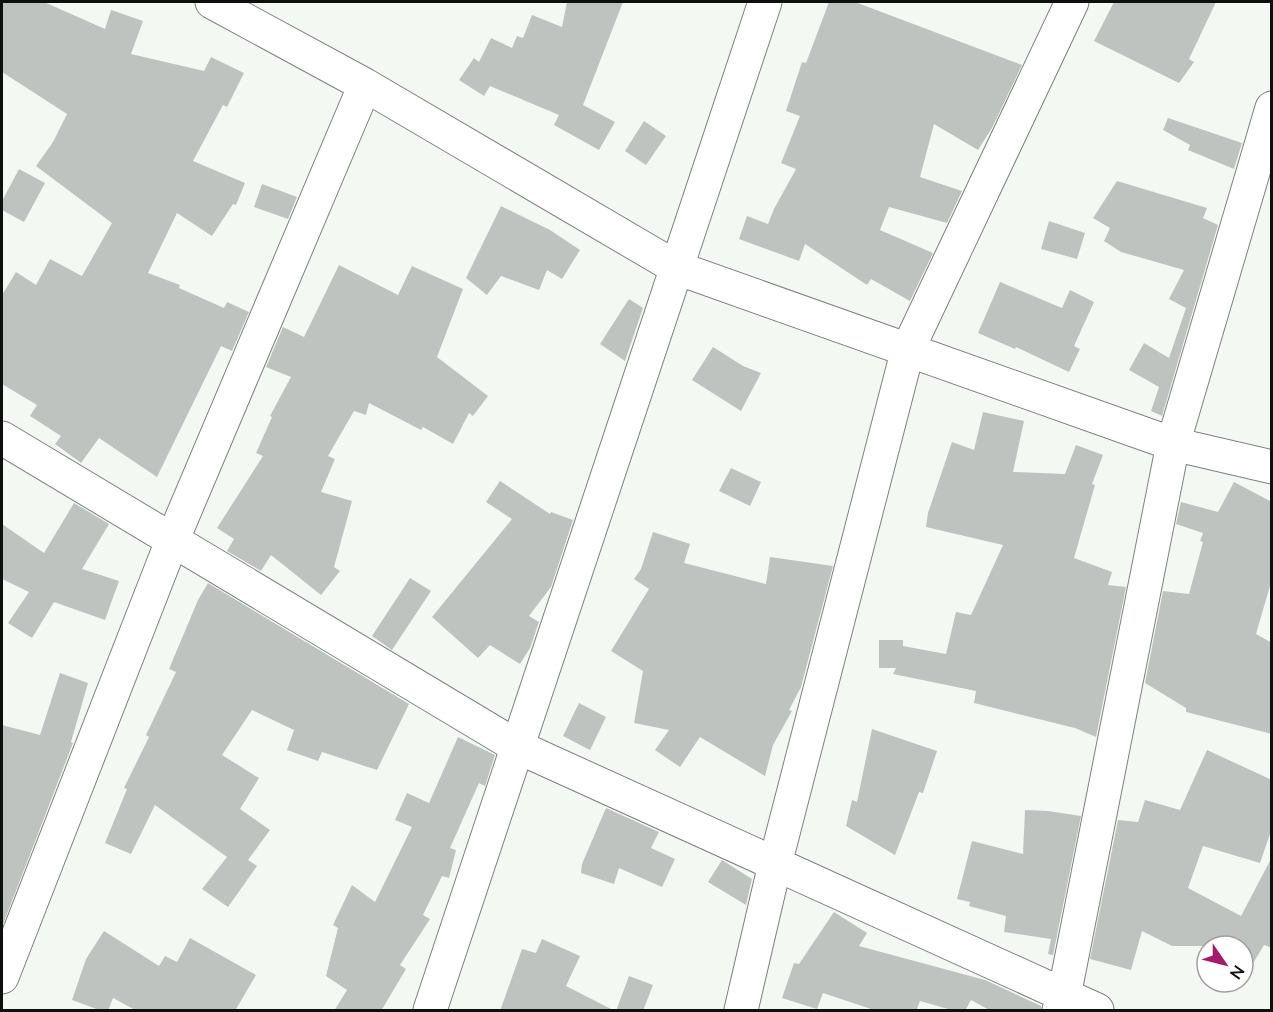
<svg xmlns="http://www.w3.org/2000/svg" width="1273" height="1012" viewBox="0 0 1273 1012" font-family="Lato,sans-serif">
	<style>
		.building { fill: #bfc3bf }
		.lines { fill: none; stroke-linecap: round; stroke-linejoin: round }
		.minor-casing { stroke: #7d827e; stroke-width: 35 }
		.minor { stroke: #fff; stroke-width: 33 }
	</style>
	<rect width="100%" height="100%" fill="#f3f8f3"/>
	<path class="building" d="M2,2H44L105,29L111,10L143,21L131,54L204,71L211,57L244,73L227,107L223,105L193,161L245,183L236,205L233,204L212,236L177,213L148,273L180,285L179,288L224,308L227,302L249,312L232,351L221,346L157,477L99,438L81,463L55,444L61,436L30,416L37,405L2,384V295L16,272L36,285L50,259L82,276L112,223L36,166L53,142L67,114L2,72Z
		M567,2H623L583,105L615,122L599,150L554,125L559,115L490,86L484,96L459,80L474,58L479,62L491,38L512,48L517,36L523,38L532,15L562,27Z
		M829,2H855L1022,65L992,128L978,150L934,124L920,177L962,191L947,223L889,207L880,230L933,253L910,301L871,279L867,285L805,244L799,261L739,239L747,216L768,224L774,209L796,169L781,163L800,116L786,111L802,62L806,63Z
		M1114,2H1216L1189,59L1194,62L1179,83L1094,41Z
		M1168,118L1242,143L1234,169L1188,150L1190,145L1163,130Z
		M644,121L666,136L646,165L625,151Z
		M19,169L45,183L24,222L2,210V201Z
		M1117,181L1207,208L1203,218L1218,225L1162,416L1151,411L1159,387L1129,370L1144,343L1169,358L1186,308L1169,299L1184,270L1121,252L1104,241L1110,228L1093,218Z
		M262,184L297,197L288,219L254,207Z
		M501,206L550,230L580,250L562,279L547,270L539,290L501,276L487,295L466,278Z
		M1049,221L1085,233L1077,259L1041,249Z
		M339,265L398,295L412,266L463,289L437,357L488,396L473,416L469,413L453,444L423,427L421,430L369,403L366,415L354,411L328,456L335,459L321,492L352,501L334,567L340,571L321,595L271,555L261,571L227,551L234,539L217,528L263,456L256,453L272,417L270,416L291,377L266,367L283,327L304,337Z
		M1000,282L1062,308L1070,290L1094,302L1074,346L1080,349L1069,372L1016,347L1015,349L978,333Z
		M629,299L643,308L625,361L600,344Z
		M713,347L743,366L761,373L741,411L692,380Z
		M983,412L1024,421L1013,472L1065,474L1076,445L1103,455L1092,484L1095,485L1074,558L1112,572L1108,585L1126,587L1096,737L1075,728L974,703L976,691L893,674L896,668H879V640H903V646L946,654L956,612L971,615L1003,545L926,527L928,513L952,442L974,450Z
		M731,468L761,482L750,506L719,491Z
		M500,481L550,514L551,512L573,520L551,587L529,616L539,622L530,648L520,664L490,645L478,658L432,617L512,519L486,502Z
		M1234,482L1272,502V579L1256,634L1272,643V734L1186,712V708L1145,683L1163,591L1189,594L1203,542L1200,541L1203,533L1176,524L1181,502L1218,512Z
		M74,503L109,524L82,569L119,581L105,620L54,602L32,638L8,623L29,592L2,579V524L44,553Z
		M653,532L690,544L684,563L766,584L770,557L833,566L801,687L789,710L792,711L773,745L765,776L700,737L680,767L655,750L669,730L634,723L643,671L611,651L649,589L634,579L641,569Z
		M410,578L431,591L392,650L372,636Z
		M208,583L409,704L377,770L322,752L318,761L287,750L294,730L252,710L222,755L259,778L240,809L270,830L248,860L257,866L228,907L202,889L227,857L155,805L131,854L105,843L127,789L124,788L149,737L146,735L176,672L169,669L198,600Z
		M60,673L88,683L71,742L73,743L2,927V725L40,735Z
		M579,703L606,717L590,750L563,736Z
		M872,729L937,751L923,793L919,792L895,855L846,826L852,800L857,802Z
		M458,737L495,755L485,786L479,783L450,848L456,850L449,878L442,876L423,915L430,919L400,965L406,969L381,1011H334L347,990L326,976L338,928L333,925L352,885L375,902L412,827L395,820L407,793L429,803Z
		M1207,750L1272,780V828L1260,863L1203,846L1188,888L1241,916L1272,857V948L1264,945L1249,970L1243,967V946H1207V948L1204,946H1172L1142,931L1131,970L1090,959L1118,820L1138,822L1145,800L1180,810Z
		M606,808L659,832L651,848L675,859L662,887L619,868L614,884L581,873L582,864Z
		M1025,810L1048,811L1081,816L1053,955L1048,954L1051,939L1004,932L1006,916L969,906L970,902L957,899L972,841L1023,854Z
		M722,860L752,879L746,905L708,882Z
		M834,912L867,933L859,946L985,980L1041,1006V1011H991L971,1000L965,1011H955L920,1001L916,1011H877L823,993L817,1009L782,998L794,963L799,964Z
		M104,931L159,966L165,956L177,962L190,938L256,975L235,1011H137L113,998L108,1011H102L72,1000L86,959Z
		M542,939L580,956L566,986L615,1011H500L522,949L536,953Z
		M629,976L653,985L643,1011H616Z"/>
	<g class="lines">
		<defs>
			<path id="minor" d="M212,2L365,85L677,268L1173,444L1272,467
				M2,438L518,747L1097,1010
				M2,977L172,541L365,85
				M430,1010L765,2
				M741,1010L775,864L908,349L1072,2
				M1059,1010L1064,996L1173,444L1272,108"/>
		</defs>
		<use href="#minor" class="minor-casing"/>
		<use href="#minor" class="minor"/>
	</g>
	<rect width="1273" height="1012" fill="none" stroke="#0e100e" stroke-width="6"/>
	<g transform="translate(1225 964) rotate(125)"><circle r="28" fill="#ffffff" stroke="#9f9f9f" stroke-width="1.5"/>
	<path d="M0-4.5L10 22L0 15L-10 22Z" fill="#a21c69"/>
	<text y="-9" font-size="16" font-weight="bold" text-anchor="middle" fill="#0e100e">N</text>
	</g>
</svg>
